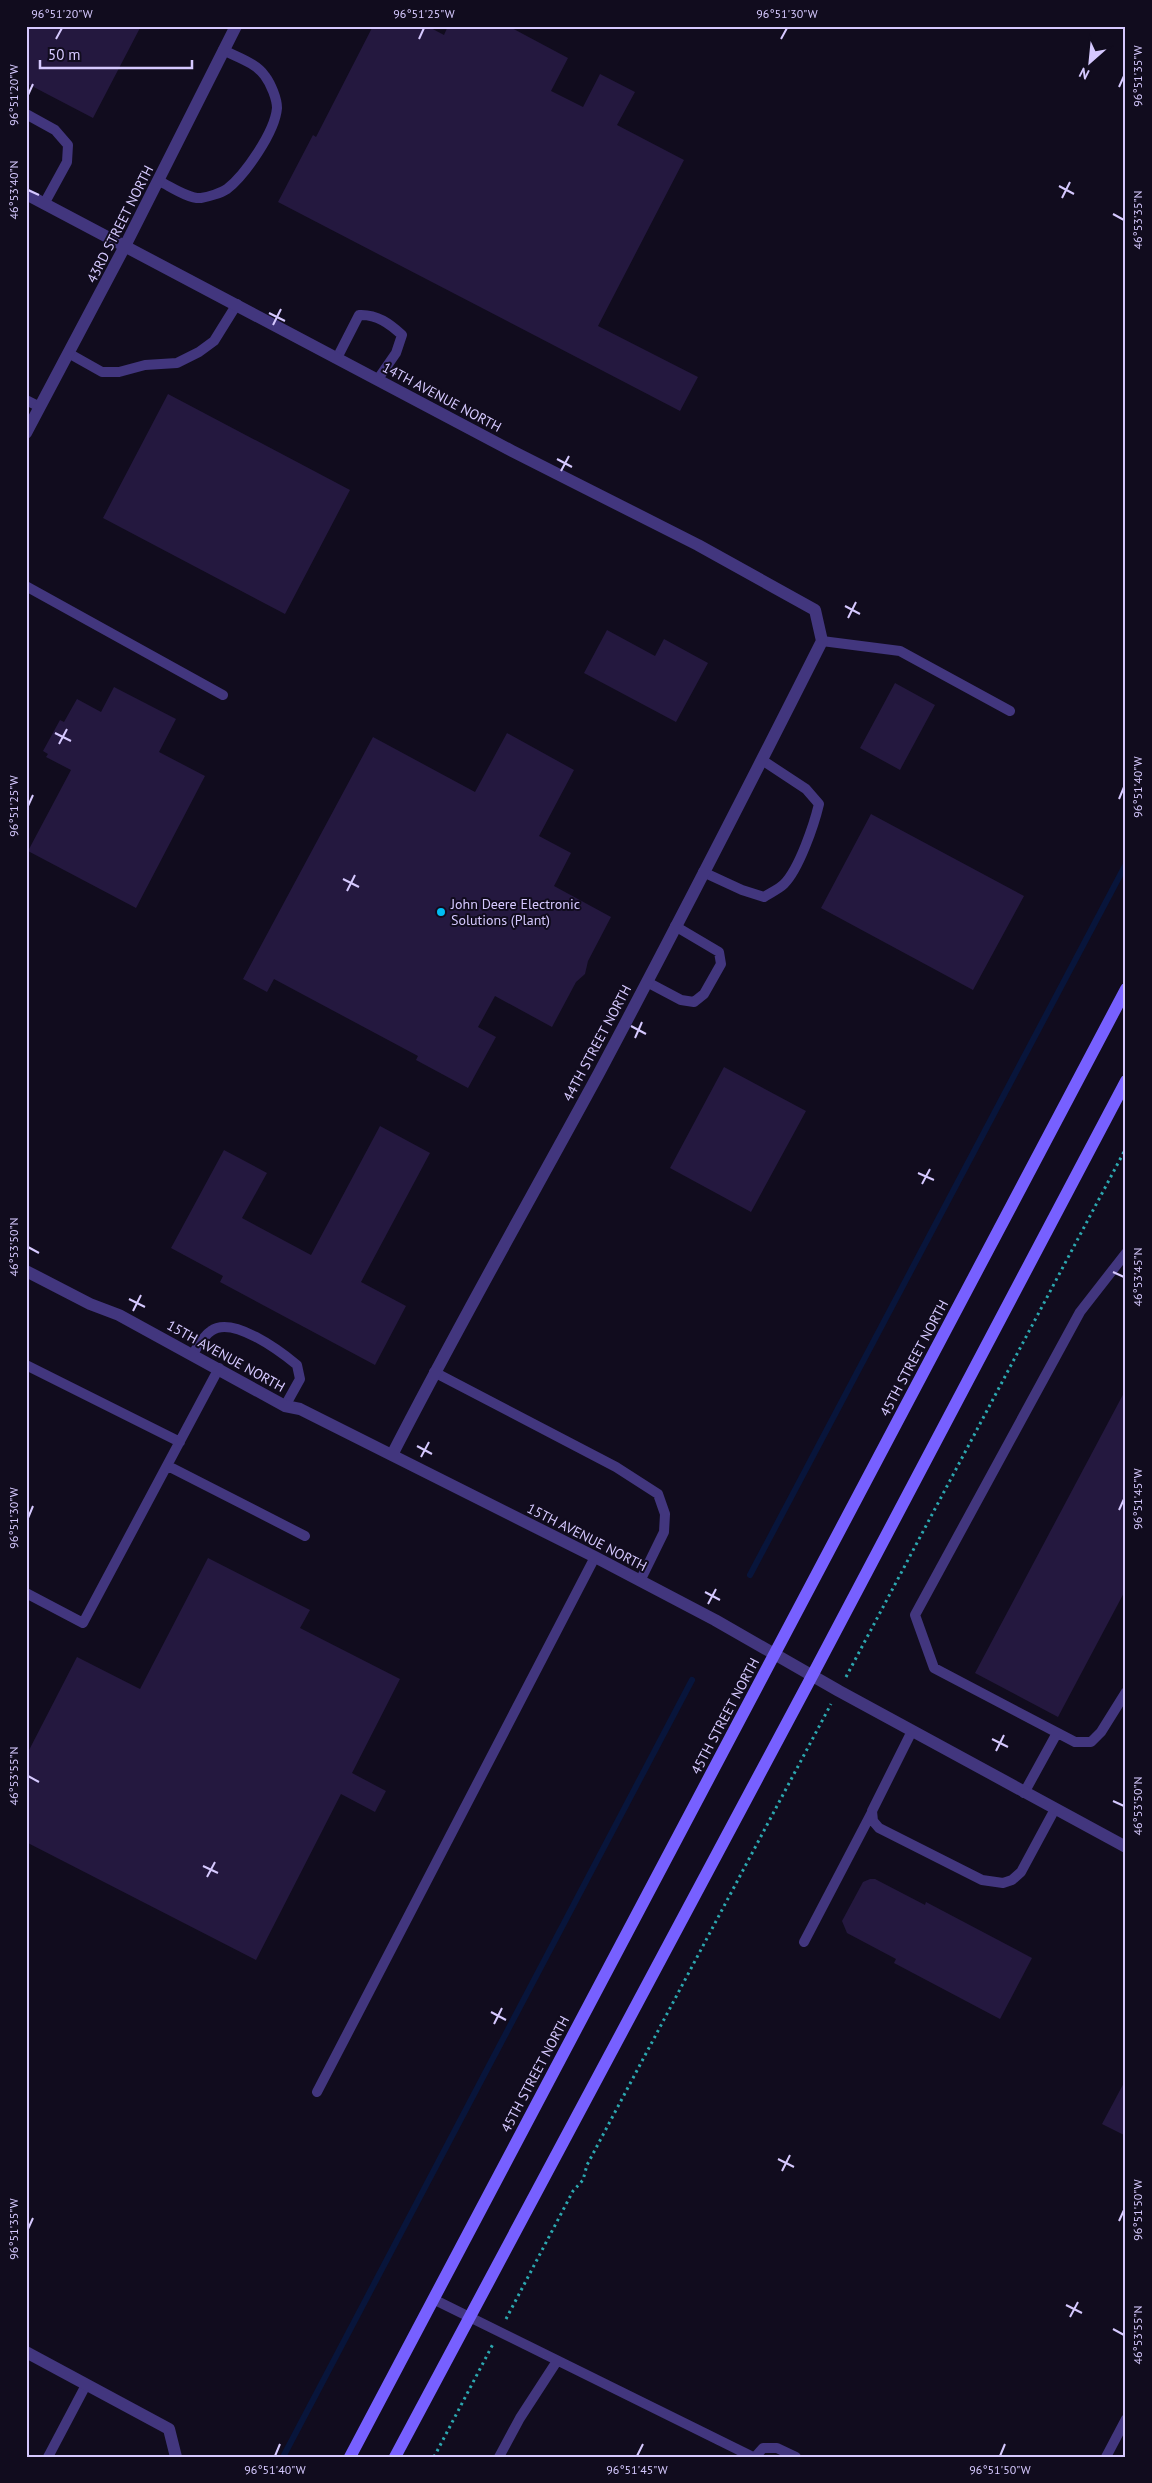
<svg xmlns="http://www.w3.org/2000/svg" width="1152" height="2483" viewBox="0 0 1152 2483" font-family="'PT Sans',sans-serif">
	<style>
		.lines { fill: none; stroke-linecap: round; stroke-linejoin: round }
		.stream { stroke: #08153b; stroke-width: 6 }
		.building { fill: #24183f }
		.path { stroke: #2ca8b0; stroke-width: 3; stroke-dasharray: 2.5 4; stroke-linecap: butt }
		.lane { stroke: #42367e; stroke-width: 10 }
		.street { stroke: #42367e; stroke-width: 12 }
		.secondary { stroke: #7760ff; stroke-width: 12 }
		.ticks { fill: none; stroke: #d6c9ff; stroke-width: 2 }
		.poi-dot { fill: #00bef4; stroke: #110c1e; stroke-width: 2 }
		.labels { text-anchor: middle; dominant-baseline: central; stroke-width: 4; stroke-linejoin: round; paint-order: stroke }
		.street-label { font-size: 14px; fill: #d6c9ff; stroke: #110c1e }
		.poi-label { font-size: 14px; fill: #d6c9ff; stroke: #110c1e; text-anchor: start }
		.neatline { fill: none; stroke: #d6c9ff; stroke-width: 2 }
		.ticks-label { font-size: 12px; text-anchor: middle; fill: #d6c9ff }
	</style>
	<rect width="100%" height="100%" fill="#110c1e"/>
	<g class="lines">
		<path class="stream" d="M750,1575L1126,864
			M283,2457L692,1680"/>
	</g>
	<path class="building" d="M26,26H141L93,118L26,83Z
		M373,26H427L444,35L448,26H508L568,58L551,91L583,107L600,74L635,92L617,125L684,160L598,326L698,377L680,411L278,202L313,135L316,137Z
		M168,394L350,490L285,614L103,518Z
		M607,630L655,656L664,639L708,663L676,722L584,673Z
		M895,683L935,705L900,770L860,748Z
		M114,687L176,719L159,752L205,776L136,908L28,851L71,770L46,757L48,754L43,751L60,720L64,722L77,699L101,712Z
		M507,733L574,770L539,836L571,853L554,886L611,917L588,961L585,974L576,982L552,1027L495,996L478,1027L496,1037L468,1088L416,1060L418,1056L274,979L267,992L243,979L373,737L475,792Z
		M871,814L1024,896L973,990L821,908Z
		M724,1067L806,1111L751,1212L670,1168Z
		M380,1126L430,1153L361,1282L406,1306L375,1365L220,1282L223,1276L171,1248L224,1150L267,1173L242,1218L311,1255Z
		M1126,1389V1589L1058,1717L975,1673Z
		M208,1558L310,1610L300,1628L400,1679L352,1773L386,1791L375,1812L341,1794L256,1960L26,1842V1756L77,1657L140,1689Z
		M870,1879H875L925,1905L926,1902L1032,1958L1000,2019L894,1963L896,1959L847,1933L842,1921L863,1882Z
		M1126,2079V2136L1102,2124Z"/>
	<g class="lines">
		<path class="path" d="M846,1677L1126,1148
			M506,2319L573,2191L583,2180L587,2165L831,1704
			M434,2457L493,2344"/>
		<path class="lane" d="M26,114L55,130L68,145L67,162L44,204
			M159,181C170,186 188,199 201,198C208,197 221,193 227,189C245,175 275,132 277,108C277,99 271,84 265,76C256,63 237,57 223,50
			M70,354L102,372H119L145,365L177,363L199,352L214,341L237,304
			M337,358L359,315C377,314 390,324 402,335L396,353L378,379
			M26,400L40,407
			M26,586L223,695
			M822,641L900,651L1010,711
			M703,872L742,890L764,897C770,893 779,889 784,884C799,869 814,825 819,804L806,789L762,760
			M647,982L681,1000L694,1002L704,994L721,964L719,952L675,926
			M1126,1253L1080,1312L915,1615L934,1668L1075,1742H1091L1101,1732L1126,1692
			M192,1355C197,1348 203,1336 211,1331C232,1315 280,1351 297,1365L300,1379L285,1406
			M26,1365L180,1442
			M434,1372L616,1467L658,1494L665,1514L664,1532L640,1581
			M168,1466L305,1536
			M26,1593L83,1623L219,1368
			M912,1731L872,1811L873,1821L879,1828L982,1880L1003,1883L1012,1880L1021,1872L1055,1809
			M1024,1793L1057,1733
			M804,1942L872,1812
			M317,2092L595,1557
			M433,2299L753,2457
			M48,2457L86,2385
			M499,2457L520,2418L557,2361
			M755,2457L763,2448H777L796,2457
			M1106,2457L1126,2419"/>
		<path class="street" d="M26,194L512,451L698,545L815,610L822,641C749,786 675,930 599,1073C530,1200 458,1326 392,1455
			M26,433L125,246L236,26
			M26,1271L90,1304L119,1315L285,1406L300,1409L595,1557L715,1620L839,1691L1126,1847
			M26,2352L169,2429L176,2457"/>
		<path class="secondary" d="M350,2457L1126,989
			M395,2457L812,1676L1126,1081"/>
	</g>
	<path class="ticks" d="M56,39L62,28M419,39L424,28M781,39L787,28M1119,87L1124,76M28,95L33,84M1059,186L1074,194M28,190L39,195M1062,198L1070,182M1113,214L1124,220M269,313L285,321M273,325L281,309M557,459L572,467M561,471L569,456M845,606L860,614M848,618L856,602M55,733L71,741M59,744L67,729M1119,799L1124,787M28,806L33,795M343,879L359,887M347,891L355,875M631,1026L646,1034M635,1038L642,1022M918,1173L934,1180M922,1184L930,1169M28,1247L39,1253M1113,1272L1124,1277M129,1299L145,1307M133,1311L141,1295M417,1446L432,1454M421,1457L429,1442M1119,1510L1124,1499M28,1518L33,1506M705,1592L720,1600M708,1604L716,1589M992,1739L1008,1747M996,1751L1004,1735M28,1776L39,1782M1113,1801L1124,1806M203,1866L218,1873M207,1877L215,1862M491,2012L506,2020M494,2024L502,2008M778,2159L794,2167M782,2171L790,2155M1119,2221L1124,2210M28,2229L33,2218M1066,2305L1082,2313M1070,2317L1078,2302M1113,2329L1124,2335M275,2456L280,2444M637,2456L643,2444M1000,2456L1005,2444"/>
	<circle class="poi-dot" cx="441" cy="912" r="5"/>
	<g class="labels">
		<g class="street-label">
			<text transform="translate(120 224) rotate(-63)">43RD STREET NORTH</text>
			<text transform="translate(442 397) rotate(28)">14TH AVENUE NORTH</text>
			<text transform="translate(597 1043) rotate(-62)">44TH STREET NORTH</text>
			<text transform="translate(226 1356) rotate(29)">15TH AVENUE NORTH</text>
			<text transform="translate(914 1358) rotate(-62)">45TH STREET NORTH</text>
			<text transform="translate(587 1537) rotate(27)">15TH AVENUE NORTH</text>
			<text transform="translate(725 1716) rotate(-62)">45TH STREET NORTH</text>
			<text transform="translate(535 2074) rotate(-62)">45TH STREET NORTH</text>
		</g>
		<g class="poi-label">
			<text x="451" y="904">John Deere Electronic<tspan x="451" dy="16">Solutions (Plant)</tspan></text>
		</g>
	</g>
	<rect width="1152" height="2483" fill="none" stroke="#110c1e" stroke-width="55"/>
	<g transform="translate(1090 62) rotate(207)" stroke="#110c1e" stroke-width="4" paint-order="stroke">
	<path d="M0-4L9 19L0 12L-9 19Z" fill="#d6c9ff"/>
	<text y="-8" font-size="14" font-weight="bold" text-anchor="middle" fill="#d6c9ff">N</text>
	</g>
	<path d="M40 60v8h152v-8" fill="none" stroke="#d6c9ff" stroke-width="2.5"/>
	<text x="48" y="60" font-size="15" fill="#d6c9ff" stroke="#110c1e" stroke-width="4" paint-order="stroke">50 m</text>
	<rect x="28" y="28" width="1096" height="2428" class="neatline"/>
	<g class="ticks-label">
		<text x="62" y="18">96°51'20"W</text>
		<text x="424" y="18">96°51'25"W</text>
		<text x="787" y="18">96°51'30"W</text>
		<text transform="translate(1138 76) rotate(-90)" y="4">96°51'35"W</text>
		<text transform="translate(14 95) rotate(-90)" y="4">96°51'20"W</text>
		<text transform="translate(14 190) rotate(-90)" y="4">46°53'40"N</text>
		<text transform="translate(1138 220) rotate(-90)" y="4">46°53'35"N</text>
		<text transform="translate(1138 787) rotate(-90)" y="4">96°51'40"W</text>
		<text transform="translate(14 806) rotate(-90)" y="4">96°51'25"W</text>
		<text transform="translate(14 1247) rotate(-90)" y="4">46°53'50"N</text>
		<text transform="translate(1138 1277) rotate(-90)" y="4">46°53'45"N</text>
		<text transform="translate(1138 1499) rotate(-90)" y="4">96°51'45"W</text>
		<text transform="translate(14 1518) rotate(-90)" y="4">96°51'30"W</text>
		<text transform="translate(14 1776) rotate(-90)" y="4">46°53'55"N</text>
		<text transform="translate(1138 1806) rotate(-90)" y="4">46°53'50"N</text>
		<text transform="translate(1138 2210) rotate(-90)" y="4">96°51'50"W</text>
		<text transform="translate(14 2229) rotate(-90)" y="4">96°51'35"W</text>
		<text transform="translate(1138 2335) rotate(-90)" y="4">46°53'55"N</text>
		<text x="275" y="2474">96°51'40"W</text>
		<text x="637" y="2474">96°51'45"W</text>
		<text x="1000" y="2474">96°51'50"W</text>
	</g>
</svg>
